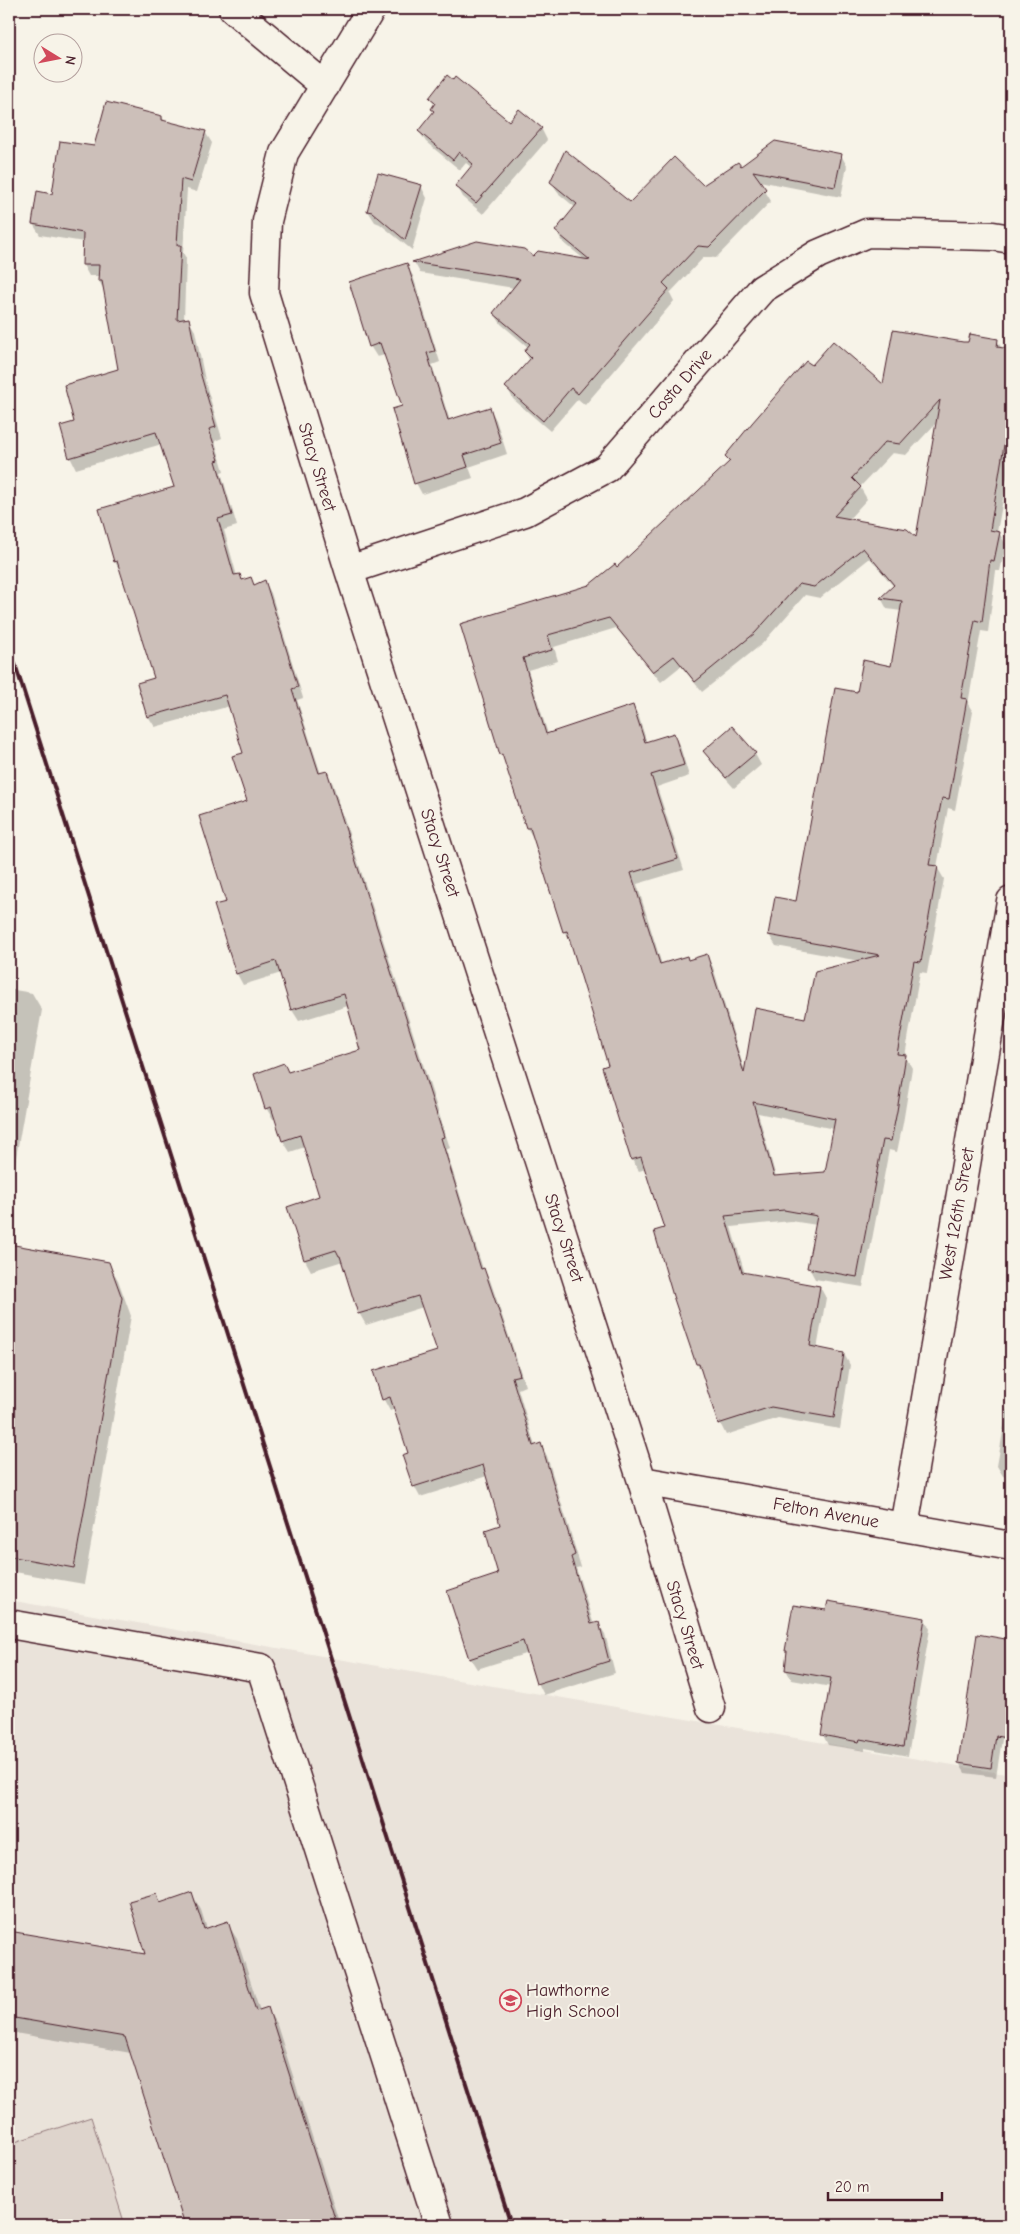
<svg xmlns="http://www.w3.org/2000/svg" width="1020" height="2234" viewBox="0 0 1020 2234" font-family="'Comic Neue',sans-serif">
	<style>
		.built { fill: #eae3da }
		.green { fill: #ded4cc; stroke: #947a7c }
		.shadow { fill: #0003; fill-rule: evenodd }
		.building { fill: #ccbfb9; stroke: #4a1f2b; fill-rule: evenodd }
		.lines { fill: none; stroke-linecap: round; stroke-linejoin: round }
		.minor-casing { stroke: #4a1f2b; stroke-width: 31 }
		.minor { stroke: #f7f3e8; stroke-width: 28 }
		.rail { stroke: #4a1f2b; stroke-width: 4 }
		.labels { text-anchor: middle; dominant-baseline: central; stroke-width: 4; stroke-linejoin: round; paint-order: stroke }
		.street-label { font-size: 18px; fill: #4a1f2b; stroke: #f7f3e8 }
		.poi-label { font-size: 18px; fill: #4a1f2b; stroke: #f7f3e8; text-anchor: start }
	</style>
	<rect width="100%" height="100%" fill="#f7f3e8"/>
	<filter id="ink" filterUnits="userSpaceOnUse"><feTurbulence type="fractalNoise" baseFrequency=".02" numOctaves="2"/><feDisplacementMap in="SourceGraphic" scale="10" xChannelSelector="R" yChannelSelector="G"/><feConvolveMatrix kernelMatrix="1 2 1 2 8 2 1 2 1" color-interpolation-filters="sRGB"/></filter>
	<g filter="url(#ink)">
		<path class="built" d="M9,1600L423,1674L1011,1775V2225H9Z"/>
		<path class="green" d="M91,2117L125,2225H9V2144Z"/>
		<path class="shadow" d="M430,98L509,123L541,128L547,140L483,214L463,197L457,186L472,168L466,163L460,170L426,142L419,131L434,113L432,109L435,105Z
			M162,117L165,122L205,132L212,143L197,192L187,189L183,253L186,258L184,320L188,319L195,331L206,385L222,438L215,441L224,471L221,472L237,526L224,530L237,576L240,575L243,581L250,579L254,586L265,582L271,593L303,698L297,700L321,774L327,772L333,784L450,1148L446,1150L483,1269L490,1280L516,1357L525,1386L518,1389L535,1446L541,1445L547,1456L581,1567L576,1568L594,1625L598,1623L605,1634L615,1673L544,1695L538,1683L528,1653L477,1669L470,1658L500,1575L502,1526L487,1476L420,1497L414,1486L410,1454L395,1409L390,1411L384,1400L374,1372L438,1351L423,1307L366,1325L359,1313L343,1261L311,1271L305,1260L289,1208L321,1197L305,1147L290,1152L283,1141L276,1119H273L266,1108L288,1073L361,1050L348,1006L299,1021L292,1010L281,973L243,985L237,974L228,903L248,802L244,754L230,706L155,727L148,716L156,679L122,573L115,562L176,488L162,444L76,469L70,457L75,423L120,370L104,290L99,281V276H89L83,265L84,242L40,235L33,224L53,195L95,148Z
			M841,155L847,166L841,197L759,181L771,201L716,258L704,257L670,293L674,301L585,405L578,399L550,431L513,399L507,387L530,361L525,352L529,348L501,324L494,313L514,288L420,273L414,262L477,242L533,258L585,260L563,242L556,231L576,208L558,193L552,182L630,204L703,186L740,167Z
			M421,186L427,198L412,250L380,224L375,222L368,211Z
			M406,265L413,276L440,362L432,365L450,421L490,409L496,420L507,454L469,467L473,478L422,494L416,483L403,407L385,355L377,357L370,346Z
			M997,340L1002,349L1011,350V456L997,532L999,533L1006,544L1000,571H996L988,632L981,631L968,704L973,712L955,810L948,808L937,867L944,879L927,973L920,972L905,1056L912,1068L903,1123L897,1152L889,1150L863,1287L815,1279L809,1268L817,1225L791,1221L731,1227L745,1274L820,1287L826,1298L817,1349L844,1354L850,1365L840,1429L778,1418L726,1435L720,1423L704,1376L697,1364L665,1229L646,1169L639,1171L632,1160L603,1068L609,1066L571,943L564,931L534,839L527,828L506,763L501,754L461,624L589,586L617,569L730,463L726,457L812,367L884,387L963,343ZM938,421L917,539L848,520L867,499L860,487L892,453L906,455ZM870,558L894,587L881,598L887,609L901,611L892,667L858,694L797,903L769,935L776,946L860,961L806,1019L745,1072L713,967L706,955L688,961L662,965L637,884L684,870L657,787L689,776L680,746L673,735L647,743L639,717L633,706L548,734L528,670L558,661L554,647L616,628L661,682L681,666L702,692L762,644L805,595L820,598ZM758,1113L834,1129L826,1173L776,1177Z
			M705,751L755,754L761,765L734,788L711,762Z
			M9,989L32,993L42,1010L9,1197Z
			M9,1230L15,1241L14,1246L108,1263L118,1280L131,1316L84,1584L9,1571Z
			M1011,1386V1478L1003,1476L997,1466Z
			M827,1612L925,1619L930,1629L908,1756L865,1748V1751L828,1745L823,1735L831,1687L792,1680L786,1670L788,1653L787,1651Z
			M1011,1641V1683L996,1777L965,1773L959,1763Z
			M156,1894L162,1904L192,1894L201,1910L207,1929L227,1923L237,1939L260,2011L267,2009L277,2025L340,2225H186L131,2053L9,2032V1932L147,1956Z"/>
		<path class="building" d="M447,75L453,80L455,77L509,121L519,109L542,128L476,203L455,186L473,164L459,152L453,160L418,131L434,111L431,109L435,103L429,98Z
			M106,102L162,116V120L206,131L191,182L181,179L177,245H181L177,320L189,318L200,372L216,427L209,429L219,460L216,461L232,515L218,519L234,575L240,574L242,580L251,577L254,585L265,580L298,687L292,689L319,773L327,771L444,1137L441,1138L481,1269L484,1268L510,1344L520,1375L512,1377L533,1446L541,1443L575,1555L571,1557L591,1624L599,1622L609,1661L536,1684L523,1641L469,1659L447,1591L498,1574L485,1530L500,1525L483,1465L413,1487L402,1455L408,1453L390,1397L382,1400L373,1371L437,1351L418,1296L358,1314L340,1256H339L336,1250L304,1260L287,1207L319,1196L300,1135L282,1141L271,1107L265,1109L254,1074L284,1063L288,1072L360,1050L344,994L291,1010L276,961L236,974L214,905L226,902L199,816L247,801L232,756L243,753L225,695L147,717L137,683L154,678L117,561L114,562L99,509L174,487L156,432L69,458L60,426L74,422L64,385L118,369L102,281H98L99,265H82L83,233L32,224L37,191L52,194L60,141L94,146Z
			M775,141L842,154L835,187L753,171L766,189L709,247L698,246L663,283L669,289L578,394L571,388L543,421L505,387L531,358L524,351L530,344L493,313L520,279L412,262L477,241L524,249L533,256L538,251L590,260L555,231L577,204L550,182L565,150L630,202L674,157L703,185L738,162L741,166Z
			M378,173L422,185L405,240L372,212L367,211Z
			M407,263L435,351L427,353L448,420L490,407L501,443L464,455L468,467L414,484L392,409L402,406L380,343L369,347L349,282Z
			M893,330L963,342H968L970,334L998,339L997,347L1011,349V446L1004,445L990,530L1000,532L994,561L990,560L982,622L975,620L961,698L967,699L949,799L942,798L929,865L938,866L921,962L914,961L897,1054L906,1055L897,1111L891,1141L883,1140L857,1277L807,1268L817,1216L784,1210L725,1216L742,1272L820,1286L810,1346L844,1353L834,1418L771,1407L718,1424L699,1364H696L673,1296L654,1231L664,1228L652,1192L641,1157L631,1160L602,1067L608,1065L567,931L563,932L530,828H526L502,754L500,755L460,624L589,585L615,564L617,567L730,461L725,456L752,423L806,361L812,365L833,341L883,384ZM940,400L916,537L907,529L834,516L861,487L852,478L885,442L900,444ZM863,548L894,585L880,598L902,601L891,666L863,660L857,692L835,688L796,901L775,897L768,935L880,955L815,971L805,1018L755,1008L744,1073L707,954L688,960L687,956L660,964L631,873L678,859L651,775L684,765L674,733L645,742L633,705L546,734L523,658L552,650L548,635L609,618L653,672L674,656L695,682L755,633L799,584L814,587ZM753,1102L835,1119L825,1172L774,1176Z
			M732,726L756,753L726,778L703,751Z
			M9,1244L109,1262L122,1298L74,1568L9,1556Z
			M828,1601L925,1618L903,1747L860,1739L859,1742L821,1735L831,1678L785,1670L787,1651H785L793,1605L826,1610Z
			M977,1634L1011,1640V1739L996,1736L991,1768L958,1763Z
			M192,1892L204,1929L228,1921L256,2011L268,2007L337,2225H185L125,2037L9,2017V1931L145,1954L129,1901L157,1893L160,1903Z"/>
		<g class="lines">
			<defs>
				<path id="minor" d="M233,9L325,86
					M371,9L284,153L267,221L264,293L349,570L642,1481L711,1708
					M349,570L525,512L607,468L762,289L818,254L867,233L993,236L1011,239
					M642,1481L1011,1546
					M904,1527L1011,901
					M9,1624L261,1668L439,2225"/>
			</defs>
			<use href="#minor" class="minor-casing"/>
			<use href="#minor" class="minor"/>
			<path class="rail" d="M9,645L511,2225"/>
		</g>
	</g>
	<defs>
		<symbol id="school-ring" viewBox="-11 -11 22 22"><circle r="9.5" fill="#f7f3e8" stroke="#d1495b" stroke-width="1.5"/><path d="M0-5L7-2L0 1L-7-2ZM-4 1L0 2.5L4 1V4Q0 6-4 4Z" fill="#d1495b"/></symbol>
	</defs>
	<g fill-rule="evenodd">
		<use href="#school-ring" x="498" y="1988" width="25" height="25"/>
	</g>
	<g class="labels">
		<g class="street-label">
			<text transform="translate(680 384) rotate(-49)">Costa Drive</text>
			<text transform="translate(317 467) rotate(73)">Stacy Street</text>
			<text transform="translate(440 853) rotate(72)">Stacy Street</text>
			<text transform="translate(957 1214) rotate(-80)">West 126th Street</text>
			<text transform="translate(564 1238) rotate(72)">Stacy Street</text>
			<text transform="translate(826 1513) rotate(10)">Felton Avenue</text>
			<text transform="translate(685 1625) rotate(73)">Stacy Street</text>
		</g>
		<g class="poi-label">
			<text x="526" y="1990">Hawthorne<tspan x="526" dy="21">High School</tspan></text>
		</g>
	</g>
	<rect width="1020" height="2234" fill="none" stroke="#f7f3e8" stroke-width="30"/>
	<rect x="15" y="15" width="990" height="2204" fill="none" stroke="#4a1f2b" stroke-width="2" filter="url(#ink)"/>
	<g transform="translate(58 58) rotate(100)"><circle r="24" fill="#f7f3e8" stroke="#b29e9c"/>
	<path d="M0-4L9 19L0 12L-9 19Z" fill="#d1495b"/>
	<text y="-8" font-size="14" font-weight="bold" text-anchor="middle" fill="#4a1f2b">N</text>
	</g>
	<path d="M828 2192v8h114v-8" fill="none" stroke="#4a1f2b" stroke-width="2.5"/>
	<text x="835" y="2192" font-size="15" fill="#4a1f2b" stroke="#f7f3e8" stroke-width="4" paint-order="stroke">20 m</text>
</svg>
